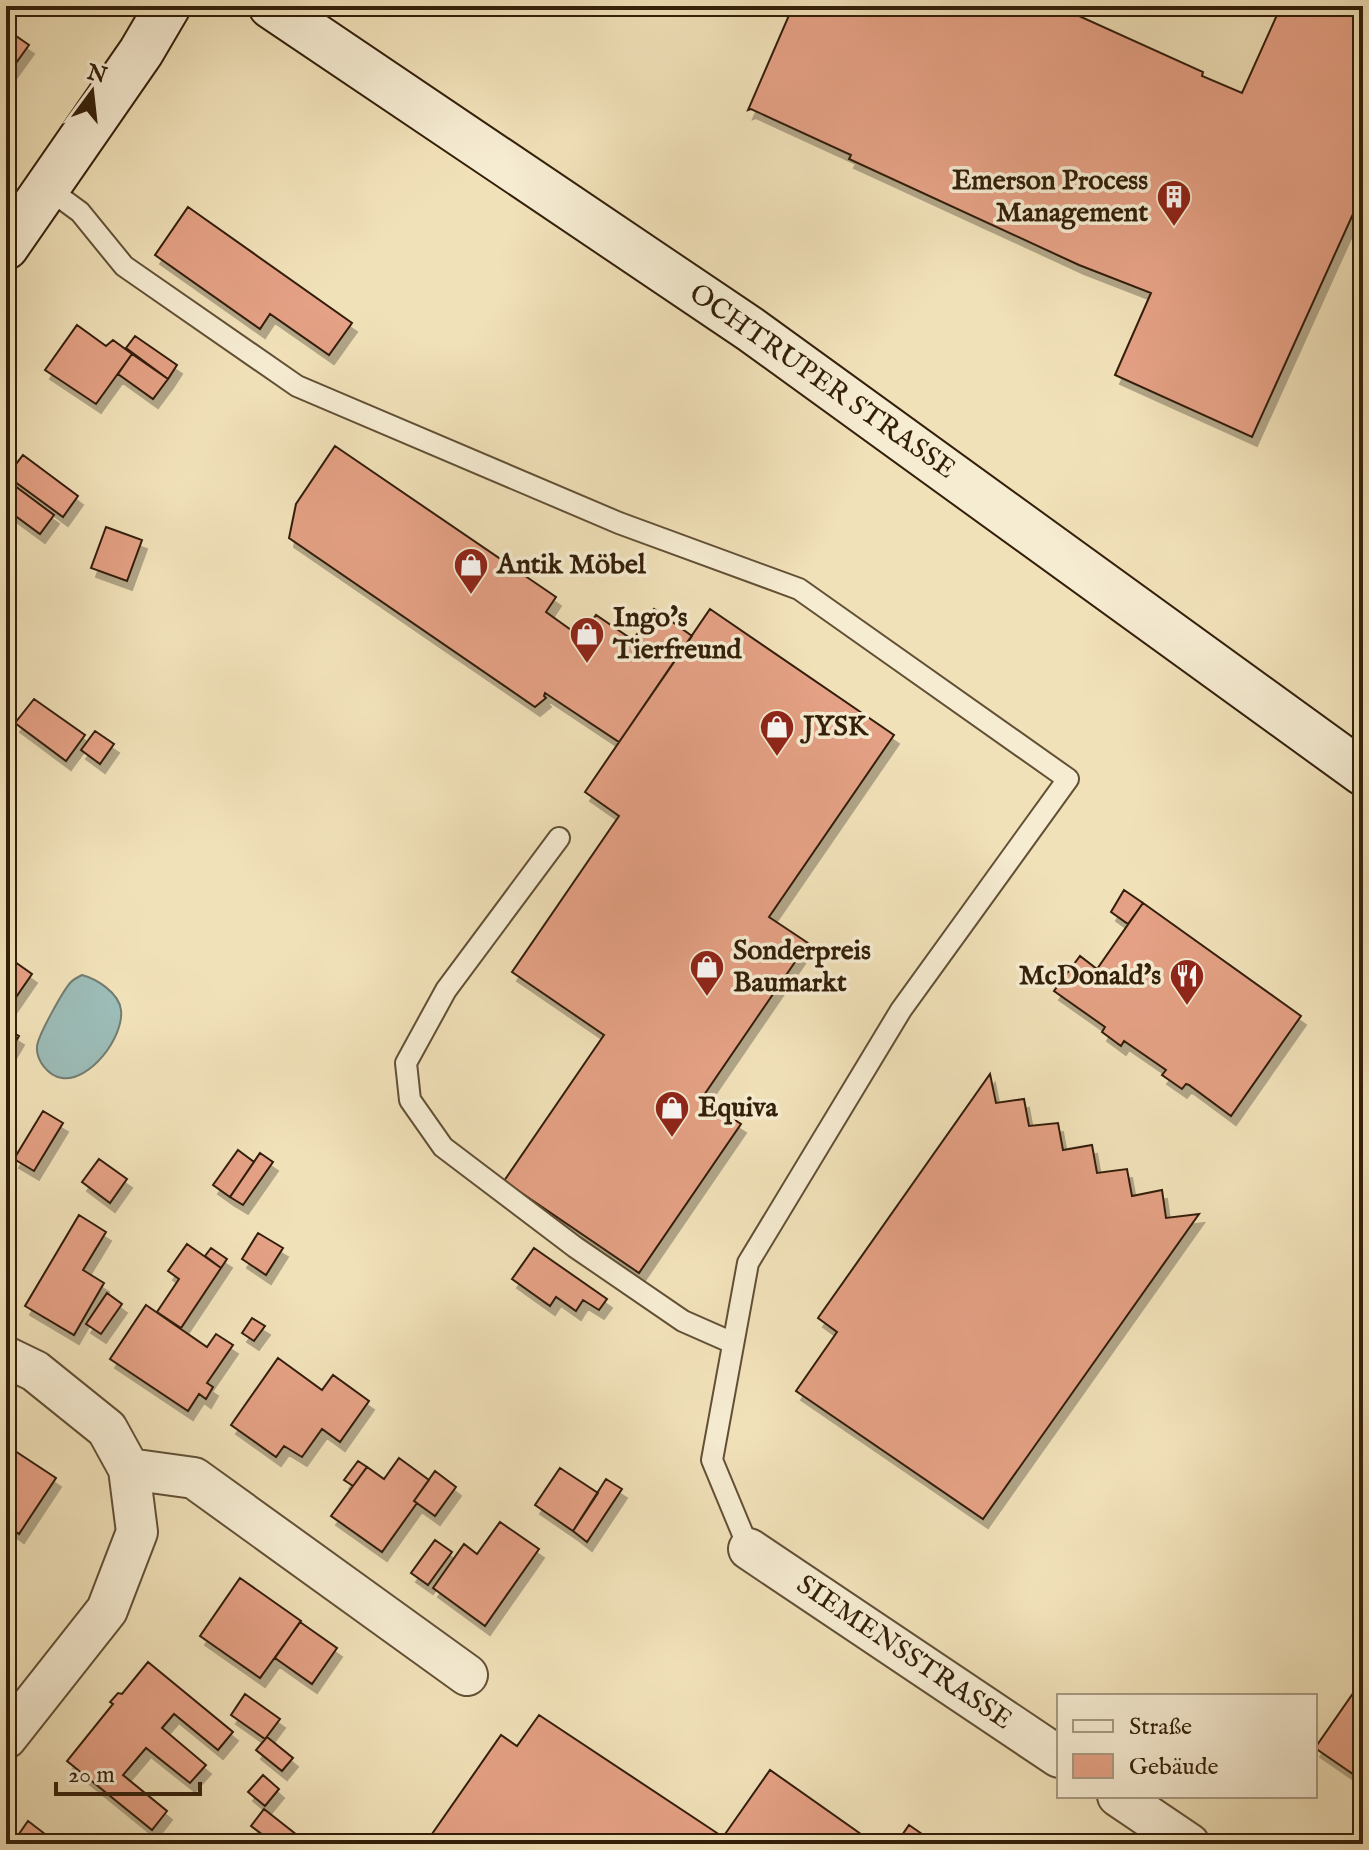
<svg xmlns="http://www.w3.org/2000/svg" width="1369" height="1850" viewBox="0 0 1369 1850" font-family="'IM FELL English',serif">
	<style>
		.water { fill: #9cbcb7; stroke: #727d71; stroke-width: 2 }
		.building { fill: #e5a185; stroke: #331f09; stroke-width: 2; filter: url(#shadow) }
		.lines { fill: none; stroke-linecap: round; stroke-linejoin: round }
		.lane-casing { stroke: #625035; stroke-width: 24 }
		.street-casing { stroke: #625035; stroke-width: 44 }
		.secondary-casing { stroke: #331f09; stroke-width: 48 }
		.lane { stroke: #f6ecd2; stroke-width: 20 }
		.street { stroke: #f6ecd2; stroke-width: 40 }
		.secondary { stroke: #f6ecd2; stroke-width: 44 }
		.labels { text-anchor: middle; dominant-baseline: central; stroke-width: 7; stroke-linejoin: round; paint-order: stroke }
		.poi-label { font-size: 28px; font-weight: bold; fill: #331f09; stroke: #f6ecd2; text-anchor: start }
		.street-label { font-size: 28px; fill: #331f09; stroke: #f6ecd2 }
	</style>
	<defs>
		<filter id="shadow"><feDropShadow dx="5" dy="9" stdDeviation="0" flood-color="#0004"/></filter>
	</defs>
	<rect width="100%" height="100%" fill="#f1e1b9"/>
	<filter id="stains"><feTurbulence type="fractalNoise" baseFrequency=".0025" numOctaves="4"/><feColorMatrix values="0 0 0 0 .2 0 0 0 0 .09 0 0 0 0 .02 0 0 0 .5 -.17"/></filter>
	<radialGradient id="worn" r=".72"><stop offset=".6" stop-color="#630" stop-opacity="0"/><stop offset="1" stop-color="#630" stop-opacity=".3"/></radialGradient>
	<path class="water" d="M82,975C97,979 119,993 121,1010C124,1037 90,1082 62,1078C48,1076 36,1060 37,1047C37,1037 64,989 71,982C74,979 78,977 82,975Z"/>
	<path class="building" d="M793,6H1057L1203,72L1202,76L1242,93L1281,6H1363V192L1252,437L1115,375L1151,293L1079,265L849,159L851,155L751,109L748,110Z
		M6,29L29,45L6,77Z
		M188,207L352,323L329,355L270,314L260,329L155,255Z
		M77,325L106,346L113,340L132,354L96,404L45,370Z
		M135,336L177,365L168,379L126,348Z
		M132,354L168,379L153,399L118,374Z
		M335,446L556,597L546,612L581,637L596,615L633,640L654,609L692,636L619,742L545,693L544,696L546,698L535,707L289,538L296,504Z
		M23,455L78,496L63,517L7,476Z
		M7,480L54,515L40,534L6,509Z
		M106,527L142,540L127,581L91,568Z
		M710,609L894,735L769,917L808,943L702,1098L741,1124L639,1273L504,1181L604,1035L512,972L619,816L585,792Z
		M34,699L85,735L66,761L15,723Z
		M95,731L114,744L100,764L81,750Z
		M1124,890L1143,903L1128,924L1111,912Z
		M1143,903L1301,1016L1231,1116L1189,1085L1186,1084L1182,1089L1162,1075L1166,1070L1124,1041L1121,1046L1102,1032L1105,1027L1054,991L1080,956L1097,969Z
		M8,957L32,974L12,1003L6,998Z
		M6,1028L19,1036L6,1058Z
		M990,1074L996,1103L1024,1099L1029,1126L1058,1123L1063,1150L1092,1145L1097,1173L1127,1169L1132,1196L1162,1190L1166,1218L1199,1214L983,1519L796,1391L837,1332L818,1318Z
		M43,1111L63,1123L34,1171L14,1159Z
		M238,1150L254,1162L230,1197L213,1185Z
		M260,1153L273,1162L243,1205L230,1197Z
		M99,1159L127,1179L110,1203L82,1182Z
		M79,1215L106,1232L83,1270L104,1283L74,1335L25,1306Z
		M258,1233L283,1248L266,1275L242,1259Z
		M187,1244L221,1268L181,1328L157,1312L179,1279L168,1271Z
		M211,1248L227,1259L221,1268L205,1256Z
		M534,1248L607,1299L599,1310L583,1300L576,1311L556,1297L550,1306L512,1279Z
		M107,1293L122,1304L101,1334L86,1324Z
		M146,1305L207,1347L216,1334L233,1345L207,1383L213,1387L206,1399L199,1394L188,1411L110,1359Z
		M252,1318L265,1326L254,1341L242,1333Z
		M278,1358L322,1390L333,1375L369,1401L340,1442L322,1429L302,1457L284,1446L276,1457L231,1425Z
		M6,1445L56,1478L19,1534L6,1525Z
		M399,1458L429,1480L414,1501L417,1503L382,1552L331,1516L367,1467L384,1479Z
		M358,1461L367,1467L353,1486L344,1480Z
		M560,1468L598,1493L573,1531L535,1505Z
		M435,1471L456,1487L435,1516L414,1501Z
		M606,1479L622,1489L587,1542L573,1531Z
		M500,1522L539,1549L485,1626L433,1588L464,1544L477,1554Z
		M435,1540L452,1552L428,1585L411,1573Z
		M240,1578L301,1621L260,1678L200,1636Z
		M300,1622L337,1648L312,1684L275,1658Z
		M148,1662L233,1732L218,1750L174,1714L162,1728L206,1765L190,1783L146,1748L123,1775L167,1811L152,1830L67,1761L113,1704L110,1702L118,1693L122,1694Z
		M1363,1679V1781L1315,1748Z
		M245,1694L280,1719L265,1739L231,1715Z
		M539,1715L723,1837L770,1770L875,1844H425L501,1735L517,1746Z
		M267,1737L293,1758L282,1771L256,1750Z
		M263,1775L279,1789L265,1806L248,1792Z
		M264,1809L297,1835L291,1844H275L251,1826Z
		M28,1821L58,1844H12Z
		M909,1825L935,1843V1844H896Z"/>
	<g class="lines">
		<defs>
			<path id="lane" d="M46,187L80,212L124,266L297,386L619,523L799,589L1068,779L901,1010L748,1263L712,1460L749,1549
				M559,838L446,990L406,1063L410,1100L443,1147L575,1247L683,1321L733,1343"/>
			<path id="street" d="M6,1357L35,1371L107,1429L129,1469L194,1478L467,1675
				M749,1549L1059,1757
				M6,1738L107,1610L137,1532L129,1469
				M1118,1796L1189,1844"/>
			<path id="secondary" d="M271,6L750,329L1363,773
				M6,247L141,52L168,6"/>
		</defs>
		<use href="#lane" class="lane-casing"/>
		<use href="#street" class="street-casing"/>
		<use href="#secondary" class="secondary-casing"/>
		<use href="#lane" class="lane"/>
		<use href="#street" class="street"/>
		<use href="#secondary" class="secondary"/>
	</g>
	<defs>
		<symbol id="building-pin" viewBox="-11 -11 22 30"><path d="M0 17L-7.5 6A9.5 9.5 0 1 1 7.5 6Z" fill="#8f2418" stroke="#f6ecd2"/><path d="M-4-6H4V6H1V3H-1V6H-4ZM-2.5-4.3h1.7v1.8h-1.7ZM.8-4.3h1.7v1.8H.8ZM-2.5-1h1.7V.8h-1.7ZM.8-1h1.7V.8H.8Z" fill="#fff"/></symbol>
		<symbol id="shop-pin" viewBox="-11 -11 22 30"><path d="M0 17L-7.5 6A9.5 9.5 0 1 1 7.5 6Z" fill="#8f2418" stroke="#f6ecd2"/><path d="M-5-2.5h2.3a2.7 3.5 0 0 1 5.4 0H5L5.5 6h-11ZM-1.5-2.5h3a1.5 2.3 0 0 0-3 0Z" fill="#fff"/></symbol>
		<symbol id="restaurant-pin" viewBox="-11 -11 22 30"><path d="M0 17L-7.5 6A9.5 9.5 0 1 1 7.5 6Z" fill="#8f2418" stroke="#f6ecd2"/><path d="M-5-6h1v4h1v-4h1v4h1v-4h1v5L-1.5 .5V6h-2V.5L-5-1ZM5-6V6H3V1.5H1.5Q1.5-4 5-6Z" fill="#fff"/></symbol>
	</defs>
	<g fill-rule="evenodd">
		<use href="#building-pin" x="1154" y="177" width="40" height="54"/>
		<use href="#shop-pin" x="451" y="545" width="40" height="54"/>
		<use href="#shop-pin" x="567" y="614" width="40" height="54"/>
		<use href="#shop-pin" x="757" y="707" width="40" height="54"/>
		<use href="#shop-pin" x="687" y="947" width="40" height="54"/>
		<use href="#restaurant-pin" x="1167" y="956" width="40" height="54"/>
		<use href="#shop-pin" x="652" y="1088" width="40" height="54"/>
	</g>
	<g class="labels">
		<g class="poi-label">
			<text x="1148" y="181" text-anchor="end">Emerson Process<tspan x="1148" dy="32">Management</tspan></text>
			<text x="497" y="565">Antik Möbel</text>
			<text x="613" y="618">Ingo's<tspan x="613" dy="32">Tierfreund</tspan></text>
			<text x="803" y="727">JYSK</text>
			<text x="733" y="951">Sonderpreis<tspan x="733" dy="32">Baumarkt</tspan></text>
			<text x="1161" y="976" text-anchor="end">McDonald's</text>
			<text x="698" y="1108">Equiva</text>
		</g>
		<g class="street-label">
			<text transform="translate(822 382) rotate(35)">OCHTRUPER STRASSE</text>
			<text transform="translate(904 1653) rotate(34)">SIEMENSSTRASSE</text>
		</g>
	</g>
	<rect width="1369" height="1850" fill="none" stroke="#f1e1b9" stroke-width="32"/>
	<rect x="8" y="8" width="1353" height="1834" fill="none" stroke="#331f09" stroke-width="4"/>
	<rect x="16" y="16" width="1337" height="1818" fill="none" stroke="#331f09" stroke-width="2"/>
	<rect x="1057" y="1694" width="260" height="104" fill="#f6ecd2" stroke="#a89a82" stroke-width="2"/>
	<rect x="1073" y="1720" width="40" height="12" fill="#f6ecd2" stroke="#a89a82" stroke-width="2"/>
	<text x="1129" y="1734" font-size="24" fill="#331f09">Straße</text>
	<rect x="1073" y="1754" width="40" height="24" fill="#e5a185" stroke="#a89a82" stroke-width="2"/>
	<text x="1129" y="1774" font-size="24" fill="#331f09">Gebäude</text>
	<g transform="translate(92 92) rotate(15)" stroke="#f6ecd2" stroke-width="6" paint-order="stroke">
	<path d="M0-6L14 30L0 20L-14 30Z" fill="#331f09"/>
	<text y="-12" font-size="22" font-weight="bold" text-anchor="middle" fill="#331f09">N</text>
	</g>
	<path d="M56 1782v12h144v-12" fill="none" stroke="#331f09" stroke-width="4"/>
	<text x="68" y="1782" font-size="24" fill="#331f09" stroke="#f6ecd2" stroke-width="6" paint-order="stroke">20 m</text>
	<rect width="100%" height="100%" filter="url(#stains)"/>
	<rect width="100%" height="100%" fill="url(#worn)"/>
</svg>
